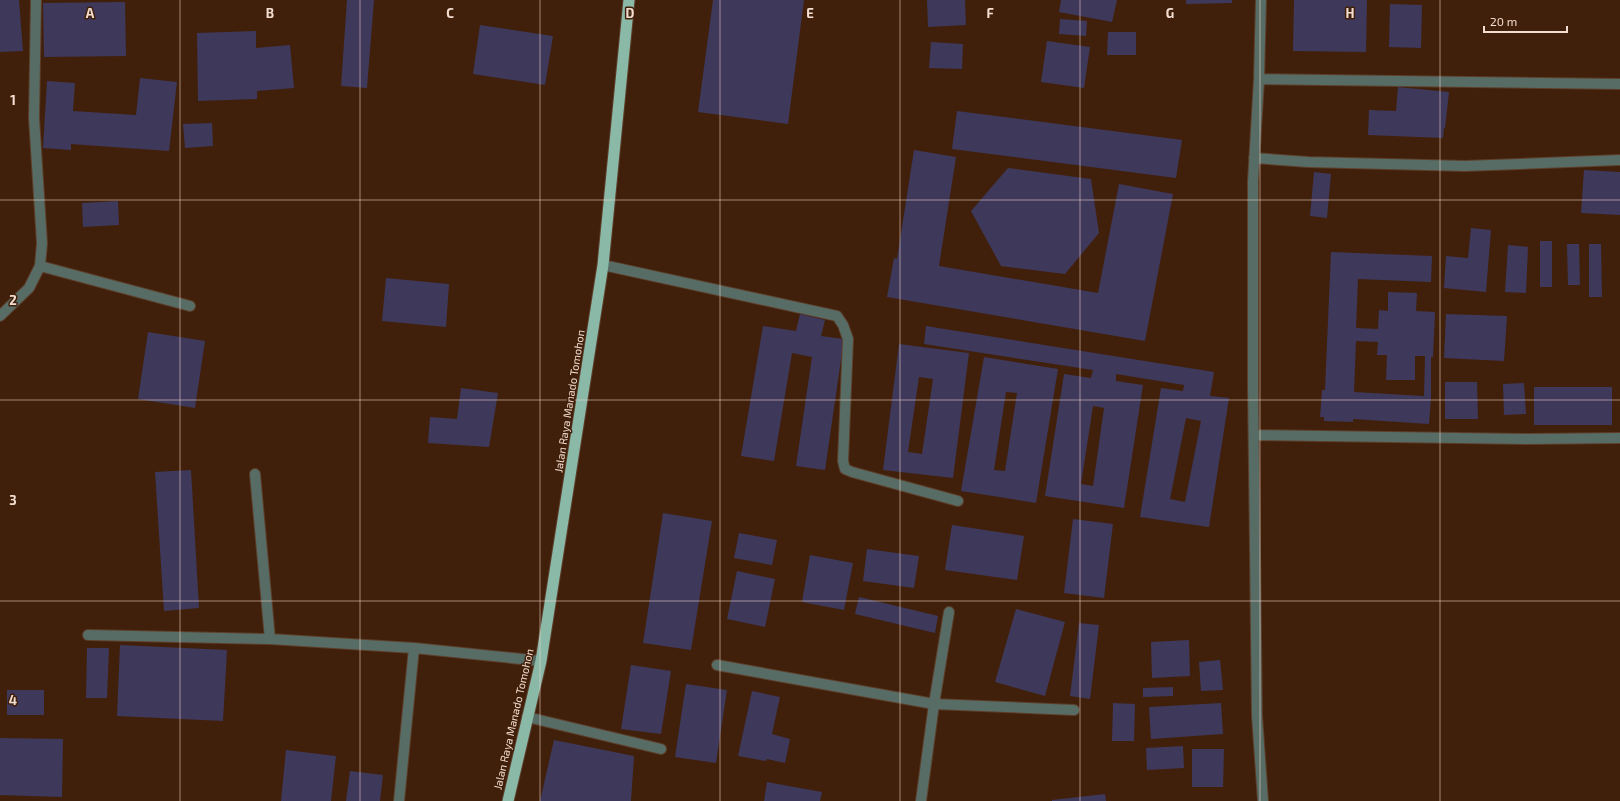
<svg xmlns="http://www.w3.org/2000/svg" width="1620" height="801" viewBox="0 0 1620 801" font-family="'Exo 2',sans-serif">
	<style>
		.building { fill: #3e385b; fill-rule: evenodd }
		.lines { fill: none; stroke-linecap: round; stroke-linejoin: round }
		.minor-casing { stroke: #5d3e2b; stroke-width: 12 }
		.trunk-casing { stroke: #5d3e2b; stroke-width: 13 }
		.minor { stroke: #576c64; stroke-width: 10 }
		.trunk { stroke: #8ab9a8; stroke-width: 11 }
		.grid { fill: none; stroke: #f3ddd0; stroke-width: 1; stroke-opacity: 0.55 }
		.labels { text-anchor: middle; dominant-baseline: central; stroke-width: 3; stroke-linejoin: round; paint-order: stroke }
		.street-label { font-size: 11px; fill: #f3ddd0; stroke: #41200b }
		.grid-label { font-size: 13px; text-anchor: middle; font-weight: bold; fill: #f3ddd0; stroke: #41200b; stroke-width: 3; stroke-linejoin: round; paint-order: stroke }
	</style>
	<rect width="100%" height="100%" fill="#41200b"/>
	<path class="building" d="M0,0H19L23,51L0,52Z
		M347,0H374L367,88L341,86Z
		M713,0H804L788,124L698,112Z
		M927,0H965L966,25L928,27Z
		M1061,0H1117L1112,22L1059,12Z
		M1186,0H1232V3L1186,4Z
		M1294,0H1367L1366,52L1293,51Z
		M125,2L126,56L44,57L43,3Z
		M1390,4L1422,5L1421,48L1389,47Z
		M1060,19L1087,21L1086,36L1059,34Z
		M480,25L553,36L545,85L473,74Z
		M256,31V48L290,45L294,88L257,91V99L198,101L197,33Z
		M1108,32H1136V55H1107Z
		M1047,41L1090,47L1084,88L1041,82Z
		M931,42L963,44L962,69L929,68Z
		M140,78L177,82L169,151L71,144V150L43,148L47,81L75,83L73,111L136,115Z
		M1398,87L1449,92L1445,128H1444L1443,138L1368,135L1369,110L1396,111Z
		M957,111L1182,140L1176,178L952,149Z
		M212,123L213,146L185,148L183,124Z
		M914,150L956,157L939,266L1098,293L1119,184L1173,194L1145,341L887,297L894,258L897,259Z
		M1008,168L1091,179L1099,233L1065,274L1001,266L971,211Z
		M1584,170L1620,172V215L1581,213Z
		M1314,172L1331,174L1327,218L1310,216Z
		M118,201L119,225L83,227L82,203Z
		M1471,228L1491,230L1486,292L1444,288L1446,256L1468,258Z
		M1540,241H1552V287H1540Z
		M1567,244H1579L1580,285H1568Z
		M1589,244H1601L1602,297H1589Z
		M1508,245L1528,247L1526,293L1505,292Z
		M1331,252L1432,256L1431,282L1358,279L1356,328L1378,329L1379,310L1388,311V292L1417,293L1416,311L1435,312L1433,357H1431V397L1429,424L1353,419V422L1324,421V417H1320L1322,390H1325ZM1356,341L1378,342L1377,355H1387L1386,380H1415V356H1425L1424,396L1354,392Z
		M386,278L449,284L446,327L382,321Z
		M800,314L825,320L821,336L844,339L825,470L796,466L812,357L792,353L774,461L741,456L763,326L796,331Z
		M1446,314L1507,316L1504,361L1444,358Z
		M926,326L1214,372L1210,396L1229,398L1209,527L1140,517L1161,388L1183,391L1184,385L1116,374V381L1143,385L1124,508L1045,496L1064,374L1091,378L1093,370L924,344ZM1093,406L1104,408L1093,486L1081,484ZM1186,418L1201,421L1185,502L1170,499Z
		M148,332L205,341L195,408L138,399Z
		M899,344L969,353L953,478L883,470ZM919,377L933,379L922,454L908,452Z
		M984,357L1058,369L1036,503L961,491ZM1006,392L1017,393L1005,471L994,470Z
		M1445,382H1477L1478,419H1445Z
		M1524,383L1526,414L1504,415L1503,384Z
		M1534,387H1612V425H1534Z
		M461,388L498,393L489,447L428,443L430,417L457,419Z
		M191,470L199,608L164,611L155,472Z
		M663,513L712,521L691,650L643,643Z
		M1073,519L1113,524L1104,598L1064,593Z
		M952,525L1024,536L1017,580L945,570Z
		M739,533L777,540L772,565L734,558Z
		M867,549L919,556L914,588L863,581Z
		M810,555L853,563L844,610L802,602Z
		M737,571L775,579L765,627L727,619Z
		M859,597L938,616L935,633L855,614Z
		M1016,609L1065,622L1045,696L995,682Z
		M1079,623L1099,625L1090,699L1070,696Z
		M1189,640L1190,676L1152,678L1151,642Z
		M120,645L227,650L223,721L117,716Z
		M87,648H109L107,698H86Z
		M1220,660L1223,690L1201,691L1199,662Z
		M631,665L671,671L661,734L621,729Z
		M686,684L727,690L716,763L675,757Z
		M1173,687V696L1143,697V688Z
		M7,690H44V715H7Z
		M752,691L780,697L772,734L790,739L785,763L767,759L766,761L738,756Z
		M1113,703L1135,704L1134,741H1112Z
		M1221,703L1223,734L1151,739L1149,707Z
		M0,738L63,739L62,797L0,795Z
		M554,740L634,756L631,801H540Z
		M1183,746L1184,768L1147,770L1146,748Z
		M1192,749H1224L1223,787H1192Z
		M286,750L336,756L331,801H281Z
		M350,771L383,775L380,801H346Z
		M767,782L822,792L820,801H764Z
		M1105,794L1106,801H1052V800Z"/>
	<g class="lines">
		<defs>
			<path id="minor" d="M1261,0L1259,79L1253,181V386L1257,716L1263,801
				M1259,79L1620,84
				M1254,158L1308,162L1465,166L1620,160
				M603,265L837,316L843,325L848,339L843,461L845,469L852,472L958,501
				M40,266L190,306
				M0,316L29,288L40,266L42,243L34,118L36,0
				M1254,435L1527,439L1620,438
				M255,474L270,639
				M88,635L270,639L414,648L541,661
				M717,665L934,704L1074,710
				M527,717L661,749
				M399,801L414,648
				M921,801L934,704L949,612"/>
			<path id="trunk" d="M508,801L541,661L603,265L629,0"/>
		</defs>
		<use href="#minor" class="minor-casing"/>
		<use href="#trunk" class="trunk-casing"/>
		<use href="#minor" class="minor"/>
		<use href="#trunk" class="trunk"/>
	</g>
	<path class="grid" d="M180,0V801M360,0V801M540,0V801M720,0V801M900,0V801M1080,0V801M1260,0V801M1440,0V801M0,200H1620M0,400H1620M0,601H1620"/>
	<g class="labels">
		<g class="street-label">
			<text transform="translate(569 401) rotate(-81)">Jalan Raya Manado Tomohon</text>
			<text transform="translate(513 719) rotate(-77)">Jalan Raya Manado Tomohon</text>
		</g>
	</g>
	<g class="grid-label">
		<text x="90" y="18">A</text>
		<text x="270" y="18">B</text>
		<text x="450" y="18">C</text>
		<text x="630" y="18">D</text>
		<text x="810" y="18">E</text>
		<text x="990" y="18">F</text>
		<text x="1170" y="18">G</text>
		<text x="1350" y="18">H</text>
		<text x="13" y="105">1</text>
		<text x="13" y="305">2</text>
		<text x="13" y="505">3</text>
		<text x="13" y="705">4</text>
	</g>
	<path d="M1484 26v6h83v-6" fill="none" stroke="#f3ddd0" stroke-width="2"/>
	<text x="1490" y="26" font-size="12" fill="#f3ddd0" stroke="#41200b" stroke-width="3" paint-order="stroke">20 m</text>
</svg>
